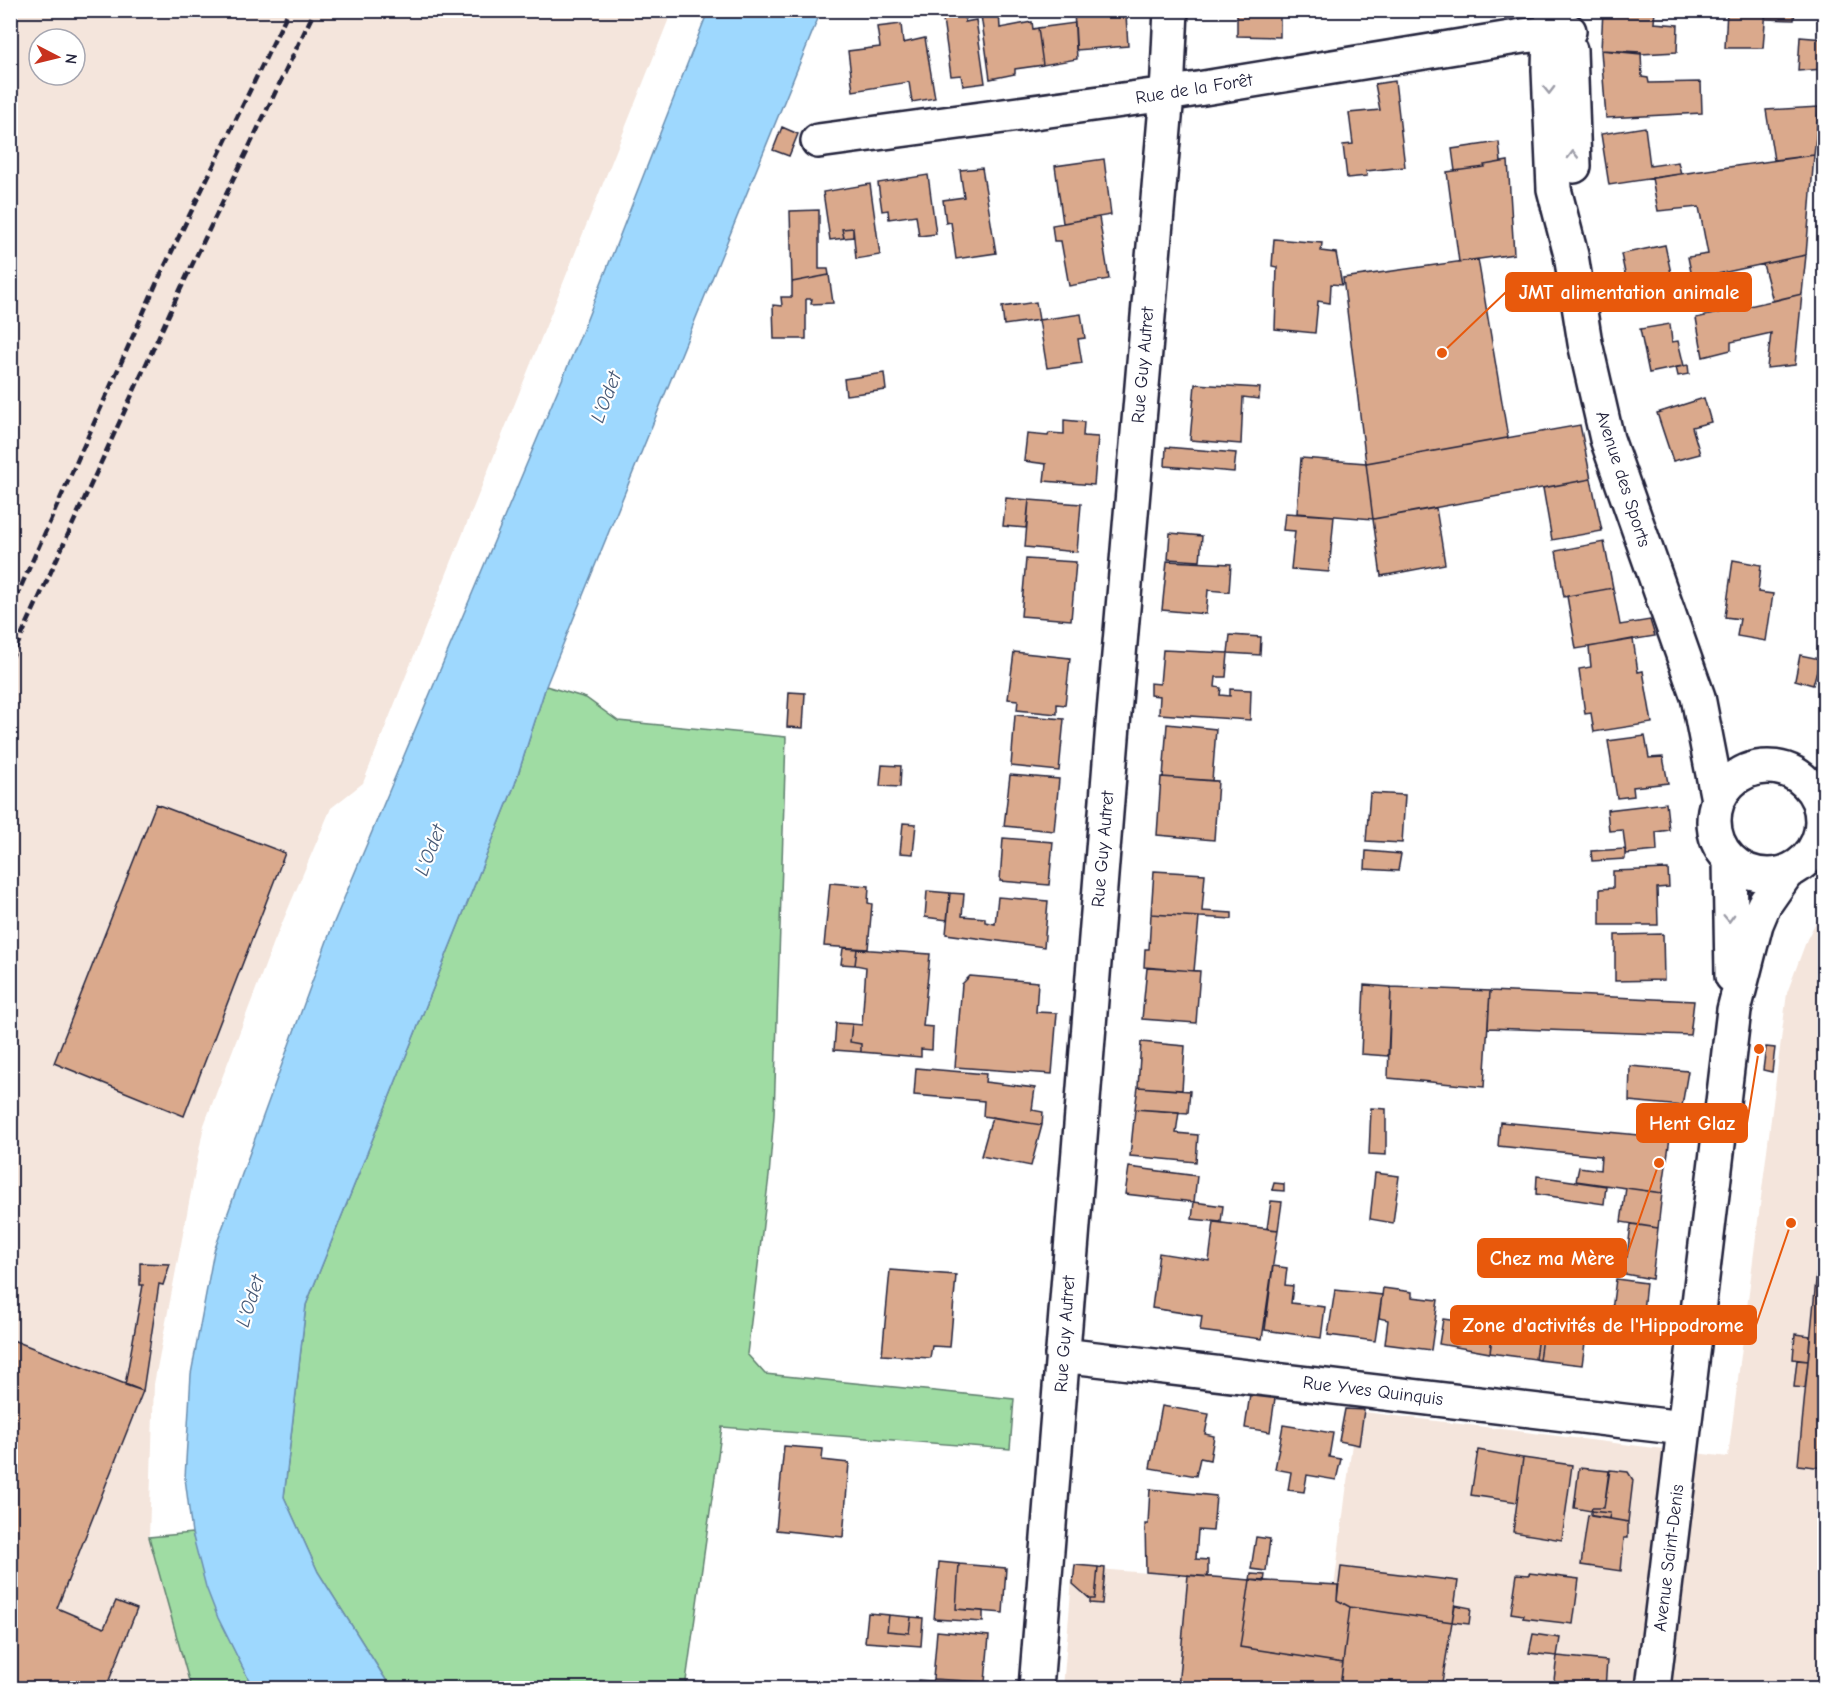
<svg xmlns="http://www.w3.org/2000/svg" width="1835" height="1699" viewBox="0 0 1835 1699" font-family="'Comic Neue',sans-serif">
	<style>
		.built { fill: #f4e5dc; fill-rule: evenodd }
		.green { fill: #9fdca3; stroke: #607f6f; stroke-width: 1.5 }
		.water { fill: #9ed8fe; stroke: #6c8fb0; stroke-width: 1.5 }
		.building { fill: #daa98c; stroke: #22223b; stroke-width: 1.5 }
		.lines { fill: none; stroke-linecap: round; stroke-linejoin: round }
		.street-casing { stroke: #22223b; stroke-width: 38 }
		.street { stroke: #fff; stroke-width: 33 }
		.rail { stroke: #22223b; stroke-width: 4.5; stroke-dasharray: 9 4.5; stroke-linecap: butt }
		.oneway { stroke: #9c9ca7 }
		.labels { text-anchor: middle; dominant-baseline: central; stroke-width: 4.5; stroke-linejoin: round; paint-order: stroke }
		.street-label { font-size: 18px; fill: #22223b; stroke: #fff }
		.water-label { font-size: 20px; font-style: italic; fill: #475976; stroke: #fff }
		.leader { fill: none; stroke: #e8590c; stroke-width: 2 }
		.callout-dot { fill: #e8590c; stroke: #fff; stroke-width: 2 }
		.callout { fill: #e8590c; stroke: #e8590c; stroke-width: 2 }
		.callout-label { font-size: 20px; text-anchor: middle; font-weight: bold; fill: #fff }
	</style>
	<rect width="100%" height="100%" fill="#fff"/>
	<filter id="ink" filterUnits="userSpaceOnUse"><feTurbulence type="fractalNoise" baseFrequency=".0167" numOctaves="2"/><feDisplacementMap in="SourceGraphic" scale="12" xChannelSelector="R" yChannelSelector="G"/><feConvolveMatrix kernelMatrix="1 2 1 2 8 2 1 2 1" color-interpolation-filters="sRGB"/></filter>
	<g filter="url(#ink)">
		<path class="built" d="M11,11H672L363,783L331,808L274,942L204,1125L154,1384L149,1537L191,1688H11ZM39,39H75V75H39Z
			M1824,907V1688H1063L1073,1567L1334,1588L1356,1411L1728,1457L1787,993L1807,939Z"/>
		<path class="green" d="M546,686L586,698L618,721L786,737L774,1115L769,1176L747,1354L765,1374L1014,1399L1010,1449L722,1427L685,1688H391L318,1572L284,1497L306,1305L515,784Z
			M192,1533L218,1617L253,1688H191L149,1537Z"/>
		<path class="water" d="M708,11H821L546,686L515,784L306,1305L284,1497L318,1572L391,1688H253L218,1618L206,1587L192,1533L185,1478L191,1374L214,1251L332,927L580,337Z"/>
		<path class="building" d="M921,10H964L965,22L976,20L985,83L963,86L961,75L951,76L942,12L921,15Z
			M1074,10H1103L1104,17L1126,15L1128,46L1076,50Z
			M1280,10H1296V16H1280Z
			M1280,10V37L1237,36V12L1232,10Z
			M1603,10H1655L1654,23L1678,25L1677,52L1641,54L1601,50Z
			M1727,10H1766L1763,48H1725Z
			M1766,10H1795L1794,20L1765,19Z
			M999,12L1000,28L1032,22L1033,29L1038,28L1043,65L1015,69V74L990,79L981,15Z
			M1075,23L1077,59L1043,65L1038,28Z
			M901,24L903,43L925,38L935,98L912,102L909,82L853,91L848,51L880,47L877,27Z
			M1800,37L1824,39L1823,69L1798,71Z
			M1601,50L1641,52L1642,77L1648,78L1649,83L1701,82L1702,113L1606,118Z
			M1395,81L1405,167L1366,171L1367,176L1347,178L1343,145L1353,144L1349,113L1380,110L1375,84Z
			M1819,107L1814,155L1774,160L1766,110Z
			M782,127L798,134L789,156L773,150Z
			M1645,127L1650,166L1678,162L1681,174L1609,185L1601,134Z
			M1499,142L1501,162L1484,165L1485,167L1455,171L1452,149Z
			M1814,155L1806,255L1629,293L1621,254L1665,245L1672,278L1691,272L1688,257L1708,254L1699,207L1658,211L1652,178Z
			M1104,159L1111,215L1063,223L1055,166Z
			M1508,161L1514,254L1459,262L1447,172L1485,167L1484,165Z
			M982,168L996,253L956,259L951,222L946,223L943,200L964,197L960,170Z
			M928,175L936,234L919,236L916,215L889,219L888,210L882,211L878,183Z
			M870,184L880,255L856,259L853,228L842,229L844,238L830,240L823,192Z
			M819,210V269H828L829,275L792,282L790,211Z
			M1099,217L1109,279L1069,286L1061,241H1054L1052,225Z
			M853,228V237L844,238L842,229Z
			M1274,239L1322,243L1321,251L1336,253L1342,285L1331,284L1330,303L1318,301L1315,333L1275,329L1277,267L1272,266Z
			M1806,255L1802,294L1773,301L1763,264Z
			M1478,259L1508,438L1366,463L1343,278Z
			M829,275L833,303L811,304L812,299H806V339H774L773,305L782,306L781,297H792V282Z
			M1802,294L1795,365L1767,368L1771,333L1731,342V350L1703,357L1696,318Z
			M1036,302L1039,320L1004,325L1002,307Z
			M1081,314L1085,338L1078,339L1082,363L1047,368L1039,320Z
			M1670,324L1672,342L1678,341L1684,366L1649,373L1640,329Z
			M1688,365L1689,374L1678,376L1676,367Z
			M884,373L886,390L846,395L844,379Z
			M1195,384L1260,388L1259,399L1243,397L1241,444L1190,440Z
			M1704,398L1711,422L1692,427L1700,454L1673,461L1657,413Z
			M1064,420L1084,422L1083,436L1098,437L1094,485L1044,481L1046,464L1024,461L1027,434L1048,436L1049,433L1064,434Z
			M1580,425L1591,479L1373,519L1366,463Z
			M1166,447L1236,453L1234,472L1165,466Z
			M1301,458L1366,463L1373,519L1297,513Z
			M1591,479L1602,531L1552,540L1543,488Z
			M1006,498L1029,500L1026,528L1003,526Z
			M1029,500L1081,504L1077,552L1025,547Z
			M1436,508L1445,564L1381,576L1373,519Z
			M1285,513L1334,516L1329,572L1291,569L1295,531L1283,530Z
			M1170,533L1202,536L1200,561L1168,559Z
			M1604,542L1613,588L1564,597L1556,551Z
			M1026,559L1076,562L1071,620L1021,616Z
			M1733,560L1761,565L1758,592L1773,594L1766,641L1737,636L1740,619L1725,617Z
			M1167,561L1231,564L1229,592L1208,590L1206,614L1162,610Z
			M1613,588L1620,625L1650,620L1655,636L1576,649L1567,596Z
			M1230,635L1261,637L1260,655L1228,653Z
			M1633,639L1638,672L1643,671L1652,723L1594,732L1591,713L1585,714L1579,669L1591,667L1589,647Z
			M1163,650L1228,653L1226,677H1216L1215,687L1221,688L1220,695L1230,696V689L1251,690L1250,720L1159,714L1160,696L1150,695V683L1160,684Z
			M1014,652L1070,658L1065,705L1057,704V714L1017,710L1018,700L1008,699Z
			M1800,655L1820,659L1813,685L1795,680Z
			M789,692L805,693L803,728L787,727Z
			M1015,715L1064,719L1059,771L1011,766Z
			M1167,724L1216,729L1212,781L1163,777Z
			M1645,736L1649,758L1663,757L1668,783L1633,787L1634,796L1617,798L1608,741Z
			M882,765L901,766L900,787L880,786Z
			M1010,775L1059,779L1054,831L1004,826Z
			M1161,777L1218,781L1214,840L1157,835Z
			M1370,793L1405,795L1402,843L1366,841Z
			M1666,803L1669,830L1656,832L1657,851L1626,854L1623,830L1609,831L1607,810Z
			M156,804L285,853L184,1116L54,1063Z
			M903,823L916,824L913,854L900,853Z
			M1003,838L1053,842L1049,885L1000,881Z
			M1625,849V859L1592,861L1591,851Z
			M1366,851L1401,854L1398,871L1365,869Z
			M1668,869L1669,887L1657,888L1658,925H1600V889L1613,888V871Z
			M1154,871L1205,874L1202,911L1232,913V919L1151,914Z
			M830,883L869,886L868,903L872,904L868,949L824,946Z
			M927,891L950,893L947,920L925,917Z
			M950,893L964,894L962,916L985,918V922L995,924L998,897L1048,901L1044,947L946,934Z
			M1151,914L1199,917L1194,971L1144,967L1145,949H1149Z
			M1663,934L1664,980L1615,981V935Z
			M843,948L857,949L855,965L841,964Z
			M857,949L930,954L923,1026L933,1027L932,1050L921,1049V1057L861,1052V1044L850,1042L852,1024L862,1025L866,967L855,965Z
			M1147,968L1200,971L1196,1023L1142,1019Z
			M970,976L1038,982L1036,1012L1057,1013L1052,1074L955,1067L962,984Z
			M1364,985L1391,987L1388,1056L1361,1054Z
			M1391,987L1490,991L1484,1087L1388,1078Z
			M1490,991L1694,1001L1690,1035L1488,1028Z
			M836,1023L852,1024L850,1042L861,1044V1052L834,1050Z
			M1141,1042L1185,1046L1182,1090L1138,1087Z
			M1766,1047L1775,1048L1772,1072L1763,1070Z
			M1630,1066L1688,1071L1682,1106L1629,1101Z
			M916,1068L986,1074L985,1082L1035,1088L1032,1110L1043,1112L1042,1125L983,1116L984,1101L914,1095Z
			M1138,1087L1190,1091L1188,1113L1135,1109Z
			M1371,1108L1386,1109V1155L1369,1154Z
			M1135,1109L1179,1112L1176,1133L1198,1135L1196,1162L1130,1156Z
			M992,1117L1042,1125L1031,1166L981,1156Z
			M1500,1122L1670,1138L1662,1193L1576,1181L1579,1167L1600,1170L1601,1156L1498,1146Z
			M1129,1167L1197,1176L1194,1202L1125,1194Z
			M1375,1173L1399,1176L1393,1223L1370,1219Z
			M1537,1176L1606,1186L1604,1204L1536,1194Z
			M1274,1183L1284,1184V1191L1272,1190Z
			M1626,1188L1662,1193L1658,1228L1621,1222Z
			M1824,1198V1468L1798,1465Z
			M1271,1201L1282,1202L1278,1230L1267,1229Z
			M1194,1202L1223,1206L1221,1222L1192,1219Z
			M1214,1222L1278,1230L1262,1339L1200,1331L1202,1316L1152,1308L1159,1253L1209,1261Z
			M1631,1224L1658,1228L1652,1279L1614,1272L1616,1257H1627Z
			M140,1263L170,1264L163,1285L159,1284L143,1391L125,1385L143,1285H140Z
			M1273,1266L1287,1268L1285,1285L1293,1286L1291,1303L1325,1307L1321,1338L1265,1330Z
			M890,1270L956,1275L950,1347L932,1346L930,1358L882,1355Z
			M1616,1279L1646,1283L1640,1339L1609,1334Z
			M1383,1288L1412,1292V1297L1438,1300L1431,1350L1385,1344L1388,1320L1379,1318Z
			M1335,1290L1382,1295L1375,1341L1328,1335Z
			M1496,1307L1541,1314L1535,1359L1490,1353Z
			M1541,1314L1545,1315L1539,1360L1535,1359Z
			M1545,1315L1588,1321L1582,1365L1539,1360Z
			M1443,1319L1493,1326L1490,1353L1439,1344Z
			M1795,1334L1810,1336L1808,1361L1793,1359Z
			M10,1339L143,1391L57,1608L104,1628L116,1601L137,1609L106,1688H10Z
			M1797,1360L1808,1361L1805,1388L1794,1387Z
			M1250,1394L1275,1398L1270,1432L1245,1428Z
			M1162,1406L1209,1414L1205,1434L1214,1436L1210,1460L1200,1458L1196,1476L1150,1468Z
			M1345,1409L1364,1410L1359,1445L1339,1441Z
			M1283,1425L1333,1433L1329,1457L1341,1459L1336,1480L1307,1475L1304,1492L1288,1490L1291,1472L1275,1469Z
			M784,1446L823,1449L822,1460L849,1463L843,1537L776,1530Z
			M1478,1450L1523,1458L1517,1502L1471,1495Z
			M1523,1458L1572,1465L1562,1540L1513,1532Z
			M1579,1468L1609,1471L1604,1508H1592L1591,1511L1574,1508Z
			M1610,1470L1628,1472L1633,1480L1628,1522L1609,1519L1610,1513L1591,1511L1592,1508H1604Z
			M1150,1489L1216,1496L1213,1531L1198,1530L1196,1559L1208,1560V1577L1146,1572L1145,1524H1148Z
			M1591,1511L1610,1513L1609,1519L1591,1516Z
			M1588,1515L1628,1522V1538H1624L1621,1571L1581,1565Z
			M1256,1537L1270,1539L1266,1571L1251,1569Z
			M939,1562L959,1564L956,1609L983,1611V1622L934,1619Z
			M959,1564L1006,1568L1003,1613L956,1609Z
			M1075,1565L1098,1567L1095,1599H1090L1073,1584Z
			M1098,1567L1105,1568L1102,1604L1090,1603V1599H1095Z
			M1341,1567L1458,1581L1452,1622L1350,1607L1337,1600Z
			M1529,1573L1579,1579L1573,1624L1523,1618L1524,1615L1511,1613L1517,1574L1529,1575Z
			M1251,1574L1265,1575L1264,1582L1250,1580Z
			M1188,1575L1250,1580L1240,1647L1343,1663L1340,1688H1178Z
			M1250,1580L1338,1585L1337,1600L1350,1607L1343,1663L1240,1647Z
			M1455,1605L1471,1608L1469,1624L1452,1622Z
			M1350,1607L1452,1622L1441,1688L1340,1686Z
			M868,1613L889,1615L887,1631L909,1633L911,1617L923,1618L921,1646L865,1642Z
			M889,1615L911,1617L909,1633L887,1631Z
			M937,1631L989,1636L985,1682L933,1679Z
			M1533,1634L1560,1638L1557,1656L1529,1653Z
			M1557,1656L1607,1661L1605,1688H1553Z
			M933,1679L985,1682V1688H917L918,1680L932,1681Z"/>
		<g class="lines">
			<defs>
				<path id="street" d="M1554,10L1550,33L1549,70L1554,189L1571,255L1585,343L1607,439L1698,697L1718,800
					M1570,50L1574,166
					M818,141L1167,94L1523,36L1569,31
					M1714 821a54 54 0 1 1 108 0a54 54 0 1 1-108 0Z
					M1730,860L1732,976
					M1062,1355L1683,1428
					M1036,1688L1113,725L1167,94L1171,10
					M1653,1688L1734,1010L1756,924L1764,905L1787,872"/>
			</defs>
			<use href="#street" class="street-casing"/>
			<use href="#street" class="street"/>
			<path class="rail" d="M10,611L158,280L289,10
				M10,661L181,288L315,10"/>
		</g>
		<defs><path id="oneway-chevron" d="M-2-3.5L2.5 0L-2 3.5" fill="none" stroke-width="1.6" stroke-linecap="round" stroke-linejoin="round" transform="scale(1.5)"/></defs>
		<g class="oneway">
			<use href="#oneway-chevron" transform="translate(1549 90) rotate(89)"/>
			<use href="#oneway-chevron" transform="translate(1573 155) rotate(-91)"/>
			<use href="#oneway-chevron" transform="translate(1729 918) rotate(88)"/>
		</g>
	</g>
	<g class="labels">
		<g class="street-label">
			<text transform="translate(1194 89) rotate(-9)">Rue de la Forêt</text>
			<text transform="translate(1143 365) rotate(-85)">Rue Guy Autret</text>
			<text transform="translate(1623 479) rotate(72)">Avenue des Sports</text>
			<text transform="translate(1103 849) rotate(-85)">Rue Guy Autret</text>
			<text transform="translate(1065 1334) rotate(-86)">Rue Guy Autret</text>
			<text transform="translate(1373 1391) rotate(7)">Rue Yves Quinquis</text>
			<text transform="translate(1669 1558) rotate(-83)">Avenue Saint-Denis</text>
		</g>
		<g class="water-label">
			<text transform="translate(606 397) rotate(-69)">L'Odet</text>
			<text transform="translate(430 850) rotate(-69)">L'Odet</text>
			<text transform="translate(250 1301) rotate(-72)">L'Odet</text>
		</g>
	</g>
	<path class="leader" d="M1442 353L1506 292M1759 1049L1747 1123M1659 1163L1626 1258M1791 1223L1756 1325"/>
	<g class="callout-dot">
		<circle cx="1442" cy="353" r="6"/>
		<circle cx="1759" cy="1049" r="6"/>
		<circle cx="1659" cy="1163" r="6"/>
		<circle cx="1791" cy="1223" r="6"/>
	</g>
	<g class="callout">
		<rect x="1506" y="273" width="245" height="38" rx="6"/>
		<rect x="1637" y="1104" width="110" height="38" rx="6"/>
		<rect x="1478" y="1239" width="148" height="38" rx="6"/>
		<rect x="1451" y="1306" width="305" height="38" rx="6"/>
	</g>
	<g class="callout-label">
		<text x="1629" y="299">JMT alimentation animale</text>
		<text x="1692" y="1130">Hent Glaz</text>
		<text x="1552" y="1265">Chez ma Mère</text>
		<text x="1603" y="1332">Zone d'activités de l'Hippodrome</text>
	</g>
	<rect width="1835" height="1699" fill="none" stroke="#fff" stroke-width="36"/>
	<rect x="18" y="18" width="1799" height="1663" fill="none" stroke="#22223b" stroke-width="2" filter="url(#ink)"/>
	<g transform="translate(57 57) rotate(97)"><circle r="28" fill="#ffffff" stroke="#a7a7b1" stroke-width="1.5"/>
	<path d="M0-4.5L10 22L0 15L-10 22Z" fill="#c8321e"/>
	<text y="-9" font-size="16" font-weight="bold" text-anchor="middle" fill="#22223b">N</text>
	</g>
</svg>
